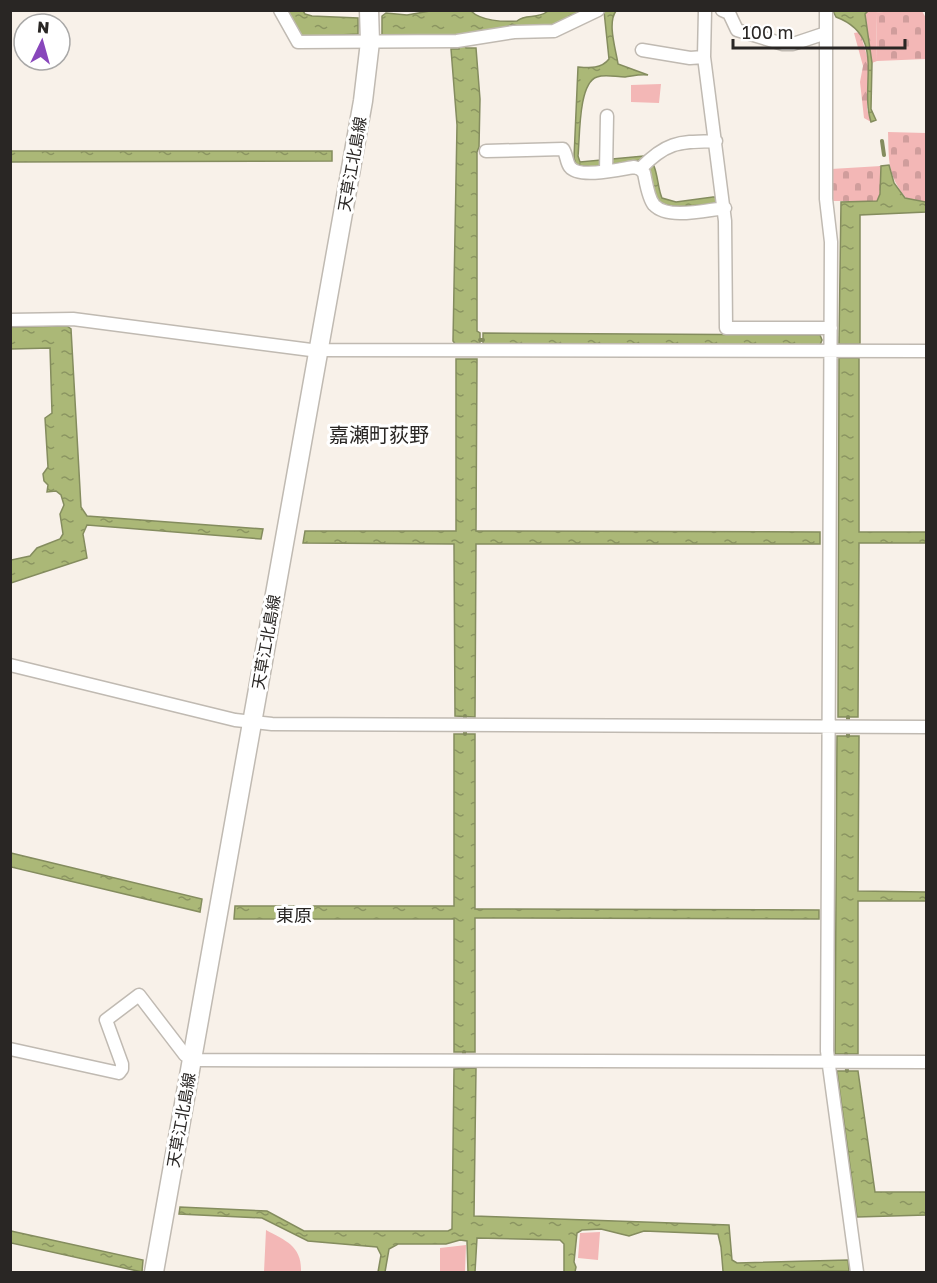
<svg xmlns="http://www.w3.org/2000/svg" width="937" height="1283" viewBox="0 0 937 1283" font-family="'Golos Text','Noto Sans JP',sans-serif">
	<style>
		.forest { fill: url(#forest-firs) }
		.cemetery { fill: url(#cemetery-stones) }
		.garden { fill: #f3b7b6 }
		.water { fill: url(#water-ripples); stroke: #848c5e; stroke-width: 1.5 }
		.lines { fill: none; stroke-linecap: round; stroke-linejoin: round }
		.stream { stroke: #848c5e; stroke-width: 4 }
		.street-casing { stroke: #c0bab2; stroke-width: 15 }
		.secondary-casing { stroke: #c0bab2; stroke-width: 21 }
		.street { stroke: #fff; stroke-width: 12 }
		.secondary { stroke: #fff; stroke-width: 18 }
		.labels { text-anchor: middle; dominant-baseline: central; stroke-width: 6; stroke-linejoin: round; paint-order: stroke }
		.street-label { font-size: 16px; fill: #292624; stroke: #fff }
		.neighbourhood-label { font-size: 18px; fill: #292624; stroke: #fff }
		.quarter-label { font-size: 20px; fill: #292624; stroke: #fff }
	</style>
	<defs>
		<pattern id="forest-firs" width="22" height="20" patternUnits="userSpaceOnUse" patternTransform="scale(1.5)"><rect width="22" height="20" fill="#f3b7b6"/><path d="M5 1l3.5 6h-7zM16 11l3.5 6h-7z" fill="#d09d9c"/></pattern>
		<pattern id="cemetery-stones" width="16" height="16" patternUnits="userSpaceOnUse" patternTransform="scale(1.5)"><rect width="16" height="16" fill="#f3b7b6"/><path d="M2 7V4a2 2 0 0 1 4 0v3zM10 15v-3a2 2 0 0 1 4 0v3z" fill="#d09d9c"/></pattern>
		<pattern id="water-ripples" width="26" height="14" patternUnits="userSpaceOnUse" patternTransform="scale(1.5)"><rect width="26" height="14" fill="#abb877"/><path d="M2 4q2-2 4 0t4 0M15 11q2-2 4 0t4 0" fill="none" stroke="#8b9561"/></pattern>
	</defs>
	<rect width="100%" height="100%" fill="#f8f1e9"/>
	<path class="forest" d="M868,11H898L876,13L877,61L872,63L865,14Z
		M860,32L869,63L867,109L871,122L864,118L860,82L863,66L854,33Z"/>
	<path class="cemetery" d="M898,10L922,11L926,18V59L877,61L876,13Z
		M888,132L926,133V202L906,198C887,174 889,161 888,132Z
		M881,166L880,194L877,201H831V169Z"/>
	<path class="garden" d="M661,84L659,103L631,102V85Z
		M266,1230C286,1241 302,1246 301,1272H264Z
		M600,1232L598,1260L578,1258L580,1233Z
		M466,1245L465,1272H440V1248Z"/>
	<path class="water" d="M287,11H303L305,14L312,16L358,18V34L301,37Z
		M430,11H471C481,21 503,22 517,21C526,13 537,20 548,11H588L551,27L523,28L512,24C493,37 406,39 382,35V16L386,13L407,15Z
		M604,11H616C607,23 616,50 618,64L648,75C639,74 633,76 625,77C616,77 605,74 597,77C578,83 580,138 578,156L580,162L644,156C659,161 656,185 662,198L676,202L713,197H717L718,202C709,205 698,205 689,206C656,209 651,199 649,168L641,160L593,167L576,165L574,158L578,67C590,68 601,69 609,59Z
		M833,11H868L865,14L872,63L871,109L876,120L871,122C859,84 887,36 836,17Z
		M465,45L466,48H476L480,99L479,147L477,152V331L480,333V346L456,345L453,341L457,125L451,49H459V46Z
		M11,151H332V161L11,162Z
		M889,165L894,183L905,198L926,202V212L860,215V344H839L841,202L877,201L880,194L881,166Z
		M67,326L71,329L81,507L87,516L263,529L261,539L87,525L83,534L87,558L11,583V560L30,556L37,548L60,539L63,534L60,514L64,505L61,495L56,491L47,492L48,485L44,481L43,474L48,467L45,418L52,413L50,348L11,349V327Z
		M483,333L820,335L822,340L820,345L483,346Z
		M839,358H859V532H926V543H859L858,717H838Z
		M456,359H477L476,531L820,532V544H476L475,717L455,716L454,544L303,543L305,531H456Z
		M454,734H475V909L819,910V919L475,918V1052H454V919H234L235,906H454Z
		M837,736H859L858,891L926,892V901H858V1054H835Z
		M11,853L202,899L200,912L11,867Z
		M476,1068L474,1216L729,1225L732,1260L737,1263L848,1260L849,1271L724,1272L723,1271L721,1247L718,1234L644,1231L629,1236L601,1229L582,1230L577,1233L574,1262L576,1267L575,1272H564V1244L560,1240L477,1238L475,1272H468L467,1241L460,1240L446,1244H398L389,1249L385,1272H378L381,1255L377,1247L308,1241L262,1218L179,1214L180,1207L267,1211L304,1231H448L452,1229L454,1069Z
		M837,1071H858L875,1192H926V1215L857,1217Z
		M11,1231L143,1260L142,1272L11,1243Z"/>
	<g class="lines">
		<path class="stream" d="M882,141L884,155
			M480,340H483
			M465,734V716
			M848,736V717
			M846,1054L847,1071
			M463,1069L464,1052"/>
		<defs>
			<path id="street" d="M280,10L298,42L457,41L514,32L554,31L598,10
				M705,10L704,57L725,221L726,328H831
				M722,10L729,13L737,30L783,44H793L826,33
				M826,10V199L831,242L827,1051L857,1272
				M642,50L690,58L704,57
				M486,151L563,149C567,155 566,162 570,167C579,179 621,169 634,167L640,169L644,173C646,182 648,198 654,205C668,220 706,210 725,208
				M640,169C667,141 679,142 716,141
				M606,171L607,116
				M10,320L73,319L311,350L926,351
				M10,665L235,720L272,724L926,727
				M10,1049L119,1073L122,1069V1064L106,1020L139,995L185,1055L200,1060L926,1062"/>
			<path id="secondary" d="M154,1272L363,101L370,42L369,10"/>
		</defs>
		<use href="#street" class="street-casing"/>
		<use href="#secondary" class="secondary-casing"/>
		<use href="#street" class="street"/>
		<use href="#secondary" class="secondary"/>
	</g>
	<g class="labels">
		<g class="street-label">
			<text transform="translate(352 164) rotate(-80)">天草江北島線</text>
			<text transform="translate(266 642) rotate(-80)">天草江北島線</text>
			<text transform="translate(181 1120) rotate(-80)">天草江北島線</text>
		</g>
		<g class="neighbourhood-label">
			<text x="294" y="915">東原</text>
		</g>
		<g class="quarter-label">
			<text x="379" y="434">嘉瀬町荻野</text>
		</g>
	</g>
	<rect width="937" height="1283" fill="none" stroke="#292624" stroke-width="24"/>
	<g transform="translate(42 42) rotate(5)"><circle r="28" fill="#ffffff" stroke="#a9a8a7" stroke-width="1.5"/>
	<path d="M0-4.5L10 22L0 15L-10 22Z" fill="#8846bb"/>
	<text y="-9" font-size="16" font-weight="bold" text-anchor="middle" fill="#292624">N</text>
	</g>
	<path d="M733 39v9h172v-9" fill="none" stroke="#292624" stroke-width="3"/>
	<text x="742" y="39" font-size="18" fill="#292624" stroke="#ffffff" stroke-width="4.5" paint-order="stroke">100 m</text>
</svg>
